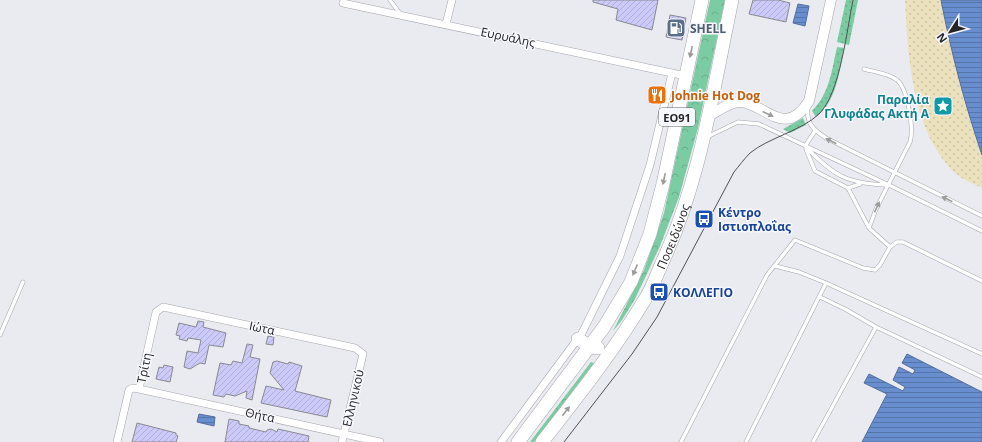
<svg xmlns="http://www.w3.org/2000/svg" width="982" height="442" viewBox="0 0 982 442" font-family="'Open Sans',sans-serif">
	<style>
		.grass { fill: url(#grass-dots) }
		.forest { fill: url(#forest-crowns) }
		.sand { fill: url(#sand-dots) }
		.water { fill: url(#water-rules); stroke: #546e9c }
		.building { fill: url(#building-hatch); stroke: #898990 }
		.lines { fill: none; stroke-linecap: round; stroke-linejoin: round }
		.lane-casing { stroke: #a5a5ac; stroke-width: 4.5 }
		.street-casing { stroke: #a5a5ac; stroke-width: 8 }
		.secondary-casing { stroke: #a5a5ac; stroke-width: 11 }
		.highway-casing { stroke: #a5a5ac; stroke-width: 14 }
		.lane { stroke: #fff; stroke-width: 3.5 }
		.street { stroke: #fff; stroke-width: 7 }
		.secondary { stroke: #fff; stroke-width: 10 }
		.highway { stroke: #fff; stroke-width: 13 }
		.tram { stroke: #515054; stroke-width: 1 }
		.oneway { fill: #9c9c9d }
		.labels { text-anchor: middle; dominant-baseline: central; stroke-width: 3; stroke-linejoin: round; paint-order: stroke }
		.shield { fill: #f7f7fe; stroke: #636367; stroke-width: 1 }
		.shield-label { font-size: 11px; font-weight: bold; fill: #242326 }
		.service-label { font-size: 12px; font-weight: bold; fill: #4e5e75; stroke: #f7f7fe; text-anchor: start }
		.street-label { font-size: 12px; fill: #242326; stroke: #f7f7fe }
		.food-label { font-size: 12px; font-weight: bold; fill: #c56008; stroke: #f7f7fe; text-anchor: start }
		.culture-label { font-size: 12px; font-weight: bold; fill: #0d838f; stroke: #f7f7fe; text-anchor: end }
		.transit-label { font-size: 12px; font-weight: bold; fill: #164399; stroke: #f7f7fe; text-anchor: start }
	</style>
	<defs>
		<pattern id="grass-dots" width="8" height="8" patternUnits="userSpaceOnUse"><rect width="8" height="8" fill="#7bcca3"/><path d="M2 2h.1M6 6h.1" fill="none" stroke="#6aaf8c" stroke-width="1.8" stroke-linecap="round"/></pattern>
		<pattern id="forest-crowns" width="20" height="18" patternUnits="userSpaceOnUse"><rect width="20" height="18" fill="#7bcca3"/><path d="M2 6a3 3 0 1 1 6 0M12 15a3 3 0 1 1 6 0" fill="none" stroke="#6aaf8c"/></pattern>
		<pattern id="sand-dots" width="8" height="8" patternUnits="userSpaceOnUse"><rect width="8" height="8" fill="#ebe1bc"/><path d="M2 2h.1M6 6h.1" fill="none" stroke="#c9c1a1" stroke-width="1.8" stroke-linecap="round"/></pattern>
		<pattern id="water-rules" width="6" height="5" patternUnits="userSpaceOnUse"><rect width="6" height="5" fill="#688ecf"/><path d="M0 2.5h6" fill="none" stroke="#5574a8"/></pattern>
		<pattern id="building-hatch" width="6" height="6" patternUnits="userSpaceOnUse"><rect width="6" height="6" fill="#cccaf9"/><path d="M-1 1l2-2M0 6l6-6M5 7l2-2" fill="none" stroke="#afadd5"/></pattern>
	</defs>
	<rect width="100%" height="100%" fill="#eaeaf1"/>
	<path class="grass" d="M846,0H858L849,45L837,42Z
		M837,47L844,48C839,72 837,101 816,117L812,111C830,93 832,69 837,47Z
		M803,118L806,125L790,133L783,129Z"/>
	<path class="forest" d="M710,0H725L698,128L679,197L660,246L635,299L622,320L613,331L644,270L664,213Z
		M591,362L594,363L534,442H530Z"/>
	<path class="sand" d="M905,0H941L947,32L972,127L982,155V188C975,184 966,181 960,177C912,138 908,57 905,0Z"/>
	<path class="water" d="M941,0H982V155C965,105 951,52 941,0Z
		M798,4L809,6L805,26L793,23Z
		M907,354L982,392V442H862L887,394L864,383L869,374L903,391L905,387L893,380L899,367L913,374L915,370L902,363Z
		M199,414L215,417L214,426L197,422Z"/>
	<path class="building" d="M593,0H658L652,30L616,20L618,9L593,2Z
		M753,0H778L790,3L786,22L749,14Z
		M670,15L686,18L682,40L666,37Z
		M198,321L204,322L203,327L226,333L223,347L209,345L205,364L200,363L190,369L184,367L187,351L198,353L201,340L188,338L187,341L179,339L180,336L176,335L179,323L196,327Z
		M268,336L274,337L273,345L266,344Z
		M247,344L253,345L250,357L260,359L252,400L246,398L247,391L235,396L226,394L224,397L213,395L220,363L231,365L233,361L242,363Z
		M277,361L288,364L289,362L302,366L295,391L331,400L327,417L261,403L266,386L284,390L270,373L273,362Z
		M164,365L173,367L170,382L156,379L159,367L163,368Z
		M229,419L239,421V424L249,426V428L266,432L267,430L271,429L277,432L278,429L309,436L308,442H225Z
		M137,423L176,433V435L178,436L176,442H132Z"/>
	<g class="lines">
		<defs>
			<path id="lane" d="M390,0L401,15
				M808,106C806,123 812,129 826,138L982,216
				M707,137L738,122L759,124L889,185L982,231
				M805,146L815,131
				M807,148C834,176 847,183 885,185
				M806,149L815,171L848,188L860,184
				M848,188L869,228L876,209L910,142C914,129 908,89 897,80C888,73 875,72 864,69
				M890,247L897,242H903L982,281
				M775,266L799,272L826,283L982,354
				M820,297L845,309L876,327L982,377
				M0,335L23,282
				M681,442L767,275L795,240L863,268L875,270L880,265L890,247L869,228
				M746,442L826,283
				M813,442L876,327"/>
			<path id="street" d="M343,3L686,76
				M446,24L452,0
				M139,389L380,442
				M117,442L129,390L133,388L139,389L156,312L163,307L355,348L363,354L342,442
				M501,442L582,333L620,256L650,165L672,73"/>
			<path id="secondary" d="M707,117C717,112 730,101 741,102C767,105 785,139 809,101L831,0"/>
			<g id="highway">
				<path d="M578,339L591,347L598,348"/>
				<path d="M518,442L604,327L631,282L650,234L663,184L702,0"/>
				<path id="s1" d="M542,442C579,395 616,348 647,296C653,286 657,274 662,263C701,180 713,89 732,0"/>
			</g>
		</defs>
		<use href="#lane" class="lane-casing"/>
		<use href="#street" class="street-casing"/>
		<use href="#secondary" class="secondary-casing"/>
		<use href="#highway" class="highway-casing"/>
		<use href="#lane" class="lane"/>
		<use href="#street" class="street"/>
		<use href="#secondary" class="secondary"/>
		<use href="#highway" class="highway"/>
		<path class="tram" d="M564,442L632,354L657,317L734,172C739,166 744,159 750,153C768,138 801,131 819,114C840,94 847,29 853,0"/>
	</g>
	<defs><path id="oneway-solid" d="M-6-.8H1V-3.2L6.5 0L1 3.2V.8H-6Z"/></defs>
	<g class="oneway">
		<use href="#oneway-solid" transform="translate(691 52) rotate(102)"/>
		<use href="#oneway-solid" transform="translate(768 114) rotate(24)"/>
		<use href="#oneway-solid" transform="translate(831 141) rotate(-153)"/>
		<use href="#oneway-solid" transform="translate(664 179) rotate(102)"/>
		<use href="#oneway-solid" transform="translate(947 199) rotate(-154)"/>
		<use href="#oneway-solid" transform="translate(877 207) rotate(-65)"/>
		<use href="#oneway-solid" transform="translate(635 270) rotate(113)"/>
		<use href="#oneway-solid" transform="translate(566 411) rotate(-52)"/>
	</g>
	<defs>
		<symbol id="fuel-square" viewBox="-11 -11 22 22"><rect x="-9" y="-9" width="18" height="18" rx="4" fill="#5c6f8a" stroke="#f7f7fe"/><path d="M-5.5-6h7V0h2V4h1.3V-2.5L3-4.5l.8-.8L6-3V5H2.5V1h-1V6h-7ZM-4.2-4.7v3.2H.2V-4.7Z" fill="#fff"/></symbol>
		<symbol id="restaurant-square" viewBox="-11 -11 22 22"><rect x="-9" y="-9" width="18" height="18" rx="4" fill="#e8710a" stroke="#f7f7fe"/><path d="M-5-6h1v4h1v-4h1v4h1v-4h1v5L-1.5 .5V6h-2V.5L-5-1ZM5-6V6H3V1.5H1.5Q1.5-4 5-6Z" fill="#fff"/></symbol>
		<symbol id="sight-square" viewBox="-11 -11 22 22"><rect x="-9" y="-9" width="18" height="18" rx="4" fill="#0f9aa8" stroke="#f7f7fe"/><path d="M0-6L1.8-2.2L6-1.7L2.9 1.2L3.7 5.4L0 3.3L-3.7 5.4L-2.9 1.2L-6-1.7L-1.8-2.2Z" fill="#fff"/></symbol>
		<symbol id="bus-square" viewBox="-11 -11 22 22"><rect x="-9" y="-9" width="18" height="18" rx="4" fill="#1a4fb4" stroke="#f7f7fe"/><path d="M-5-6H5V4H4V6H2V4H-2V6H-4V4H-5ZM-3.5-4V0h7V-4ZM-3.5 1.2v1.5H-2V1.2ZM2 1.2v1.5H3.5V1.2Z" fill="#fff"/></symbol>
	</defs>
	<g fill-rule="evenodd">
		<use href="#fuel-square" x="665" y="17" width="22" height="22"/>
		<use href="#restaurant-square" x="646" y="84" width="22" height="22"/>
		<use href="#sight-square" x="932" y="95" width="22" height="22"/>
		<use href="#bus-square" x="693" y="208" width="22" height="22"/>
		<use href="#bus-square" x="648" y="281" width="22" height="22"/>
	</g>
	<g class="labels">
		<rect class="shield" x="659" y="108" width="36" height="18" rx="3"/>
		<g class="shield-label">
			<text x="677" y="117">ΕΟ91</text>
		</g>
		<g class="service-label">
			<text x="690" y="28">SHELL</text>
		</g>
		<g class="street-label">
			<text transform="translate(508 37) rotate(12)">Ευρυάλης</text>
			<text stroke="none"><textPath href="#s1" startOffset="245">Ποσειδώνος</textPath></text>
			<text transform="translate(262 328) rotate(12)">Ιώτα</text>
			<text transform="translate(144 368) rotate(-78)">Τρίτη</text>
			<text transform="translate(353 398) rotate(-77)">Ελληνικού</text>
			<text transform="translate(260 415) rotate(12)">Θήτα</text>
		</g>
		<g class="food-label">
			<text x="671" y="95">Johnie Hot Dog</text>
		</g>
		<g class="culture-label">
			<text x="929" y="99">Παραλία<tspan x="929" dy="14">Γλυφάδας Ακτή Α</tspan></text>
		</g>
		<g class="transit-label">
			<text x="718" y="212">Κέντρο<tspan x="718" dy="14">Ιστιοπλοΐας</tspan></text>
			<text x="673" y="292">ΚΟΛΛΕΓΙΟ</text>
		</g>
	</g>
	<g transform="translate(950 32) rotate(234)" stroke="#f7f7fe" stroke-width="3" paint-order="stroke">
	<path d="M0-3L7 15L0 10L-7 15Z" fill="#242326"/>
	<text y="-6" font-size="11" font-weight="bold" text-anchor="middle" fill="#242326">N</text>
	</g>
</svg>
